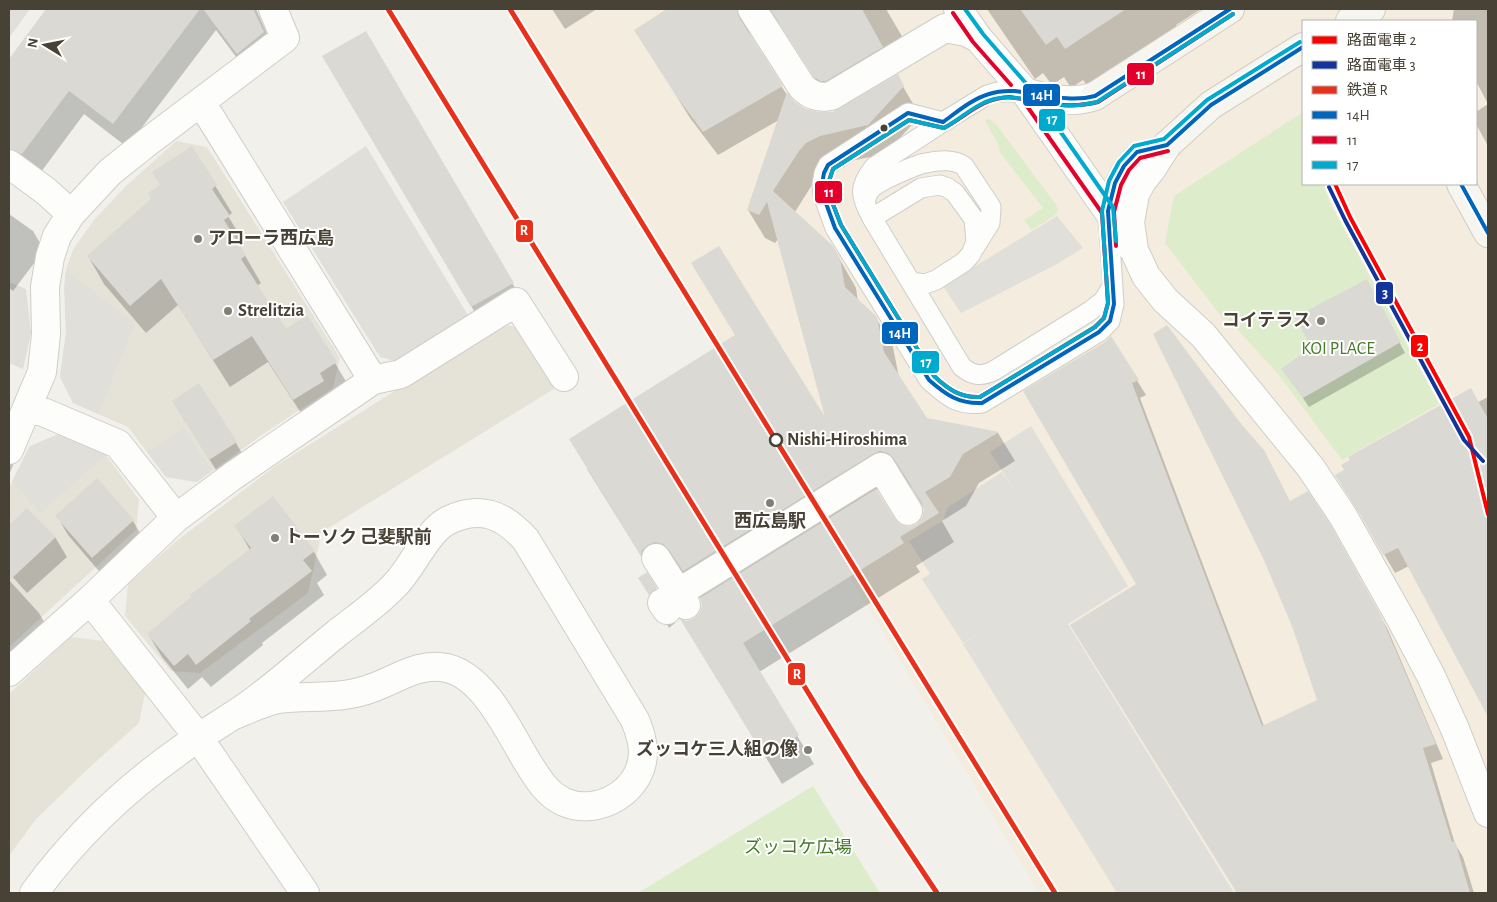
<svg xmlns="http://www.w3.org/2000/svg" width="1497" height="902" viewBox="0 0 1497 902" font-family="'Alegreya Sans','Noto Sans JP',sans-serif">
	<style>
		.residential { fill: #e5e2d8 }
		.commercial { fill: #f4ecde; fill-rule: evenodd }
		.green { fill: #ddedcb }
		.parking { fill: #e1dfda }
		.shadow { fill: #0003; fill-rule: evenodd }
		.building { fill: #dbd9d3 }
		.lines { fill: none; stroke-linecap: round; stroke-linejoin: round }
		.lane-casing { stroke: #cfcec8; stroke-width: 21 }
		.street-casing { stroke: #cfcec8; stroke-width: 30 }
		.secondary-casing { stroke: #d1cdc2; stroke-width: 30 }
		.lane { stroke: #fdfdfc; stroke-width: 19 }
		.street { stroke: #fdfdfc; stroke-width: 28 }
		.secondary { stroke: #f7f5ef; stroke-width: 28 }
		.bus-1-casing { stroke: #fff; stroke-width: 8 }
		.bus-2-casing { stroke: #fff; stroke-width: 8 }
		.bus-3-casing { stroke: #fff; stroke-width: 8 }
		.bus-1 { stroke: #0065bd; stroke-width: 4 }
		.bus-2 { stroke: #e4002b; stroke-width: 4 }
		.bus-3 { stroke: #00a9ce; stroke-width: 4 }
		.rail-1-casing { stroke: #fff; stroke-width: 9 }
		.rail-1 { stroke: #e7311b; stroke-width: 5 }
		.tram-1-casing { stroke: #fff; stroke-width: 8 }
		.tram-2-casing { stroke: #fff; stroke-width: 8 }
		.tram-1 { stroke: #f00; stroke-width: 4 }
		.tram-2 { stroke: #13349b; stroke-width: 4 }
		.bus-dot { fill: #484236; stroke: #fff; stroke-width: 2 }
		.poi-dot { fill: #837f75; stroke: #fff; stroke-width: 2 }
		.stop-dot { fill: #fff; stroke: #484236; stroke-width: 2.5 }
		.labels { text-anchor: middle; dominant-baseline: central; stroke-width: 4; stroke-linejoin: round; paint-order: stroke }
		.poi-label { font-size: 18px; font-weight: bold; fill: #484236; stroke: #fff; text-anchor: start }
		.park-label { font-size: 18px; fill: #447c27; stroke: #fff }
		.stop-label { font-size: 18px; font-weight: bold; fill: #484236; stroke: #fff; text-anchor: start }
		.line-badge { stroke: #fff; stroke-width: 2 }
		.badge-label { font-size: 14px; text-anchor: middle; font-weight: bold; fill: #fff }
	</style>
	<rect width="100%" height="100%" fill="#f1f0eb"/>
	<path class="residential" d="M176,141L207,147L340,358L333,388L263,434L197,482L166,477L128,427L73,403L60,377L66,333L65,276L67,266L74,248L94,220L126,186Z
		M501,324L520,328L557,387L322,532L308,593L200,673L171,671L125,616L128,584L174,543L274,467Z
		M59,434L106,455L139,500L136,530L9,647V488L30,446Z
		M71,637L103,641L145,693L139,723L91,766L35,820L9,856V694Z"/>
	<path class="commercial" d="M510,9H1488V893H1039ZM1303,21H1476V184H1303Z"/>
	<path class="green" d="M1303,112V184H1323L1331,205L1439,404L1342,460L1279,375L1227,318L1224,320L1165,243L1174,196Z
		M989,119L996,124L1057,206L1058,211L1055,215L1032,230L1024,220L1043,208L1001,154L998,144L985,120Z
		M813,786L880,893H638Z"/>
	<path class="parking" d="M9,9H30L9,38Z
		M366,146L469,317L399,362L380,357L283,202Z
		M1057,216L1083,248L1057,264L961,313L943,286Z
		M66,271L135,323L98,414L73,403L60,377L66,333L64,287Z
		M9,282L26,289L31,333L23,369L9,363Z
		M1031,426L1128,586L1068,624L1234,893H1117L963,644L978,634L963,643L922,579L930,574L909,541L944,520L947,508L1002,472L1015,491L990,452Z
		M184,428L212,471L197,482L166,477L147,452Z
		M59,434L106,455L40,513L12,481L30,446Z"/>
	<path class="shadow" d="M48,9H256L277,56L251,77L216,30L127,147L84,114L41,172L9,148V61Z
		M552,9H597L565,29Z
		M664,9H886L903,38L829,100L780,24L773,18L751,26L750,37L787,95L794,103L806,110L817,113H833L897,76L920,116L885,154L836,164L815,180L795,212L839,258L856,288L858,302L876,318L893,347L899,378L926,419L998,433L1015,461L979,483L966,506L942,521L954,542L916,566L920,572L759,672L814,764L782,784L699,648L687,622L696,619L701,612L703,605L701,599L687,578L658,583L587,469L827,423L778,239L775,243L765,238L748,210L779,120L718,155L690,118L636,30L666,11ZM889,482H906L912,488L925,510L923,519L917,525L909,528L900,526L894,520L876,491Z
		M987,9H1201L1176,25L1179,30L1091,91L1083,80L1071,88L1064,77L1052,85L1043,73L1035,79Z
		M1454,9H1488V104L1476,81V21H1452Z
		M366,33L518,293L477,316L324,57Z
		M1488,104V146L1476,124V112Z
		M192,148L232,213L228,216L245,244L240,247L261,283L257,286L285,330L335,363L351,390L310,427L268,362L230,387L178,305L146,333L104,284L88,256L153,199Z
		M9,214L33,231L44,250L13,291L9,288Z
		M1366,281L1405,353L1309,407L1289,377Z
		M1111,338L1146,395L1140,398L1264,726L1318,700L1290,502L1329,525L1388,630L1443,759L1431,763L1455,844L1463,857L1474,893H1238L1081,640L1137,585L1106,343Z
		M1488,397V715L1409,566L1395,573L1366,523L1336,476Z
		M173,401L236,443L247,462L221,478Z
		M9,441L17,455L9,475Z
		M97,480L133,521L144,540L104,577L68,535L57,516Z
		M27,510L55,537L67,557L27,593L9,573V527Z
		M236,526L314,552L327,575L317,583L324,595L262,643L263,645L211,687L202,677L188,689L162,657L148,634L250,550Z
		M640,578L656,589L675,623L669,628Z
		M9,580L39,613L50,632L9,665Z"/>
	<path class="building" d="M46,9H200L113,124L69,91L22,154L9,149V59Z
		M203,9H253L264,32L237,54Z
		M667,9H737L739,17L783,86L703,132L675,94L634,30Z
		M770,9H862L883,47L826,81H820L814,77Z
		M1020,9H1126L1065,49L1057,37L1046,45Z
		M366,31L514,283L471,307L322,56Z
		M898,74L904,86L868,125L820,136L806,143L799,151L773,191L833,246L840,258L845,287L877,317L884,352L927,418L999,432L963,454L950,477L925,492L939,513L900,537L904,543L743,643L799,735L764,756L680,619L687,621L695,618L700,612L702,605L700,598L876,489L895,519L900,524L909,527L917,524L922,518L924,510L922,503L894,459L888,453L880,451L873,454L683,571L669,550L663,544L655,542L648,545L642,550L641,556L569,439L735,335L691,263L719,246L825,417L767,202L759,215L747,210L787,92L795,102L806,109L818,112H833Z
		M192,146L217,185L212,189L230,216L224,220L246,255L241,259L286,329L307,315L337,362L320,373L324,381L293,400L252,336L213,360L161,279L130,306L87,256L151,199L148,193L160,185L152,172Z
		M1367,279L1401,342L1303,398L1281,369L1311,347L1295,317Z
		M1167,325L1242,425L1264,450L1290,501L1308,491L1330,524L1380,614L1436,744L1423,748L1452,842L1455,841L1470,893H1237L1070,625L1136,584L1023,391L1105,342L1111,336L1139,380L1132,383L1262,726L1317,700L1292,626L1263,558L1153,334Z
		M199,383L237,442L209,460L172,401Z
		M1471,388L1488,419V717L1398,548L1383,555L1356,507L1335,475L1344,470L1341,465L1350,460L1348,457Z
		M97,478L134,520L92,558L55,516Z
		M273,496L315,551L303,560L312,571L249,619L251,621L196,665L188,654L174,666L147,634L191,597L190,595L251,548L234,526Z
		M27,508L56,537L9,581V525Z
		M647,572L657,588L649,595L638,578Z"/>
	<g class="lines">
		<defs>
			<path id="lane" d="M1025,92H997L987,95L943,122L908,113L828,165L824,173L822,184L823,195L835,228L929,380C947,396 957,406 982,403L1099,332L1110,321L1114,304L1108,211L1115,183L1124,166L1137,152L1167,145
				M943,122L874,167C858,187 860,196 872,218L962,367C973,376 982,377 995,370L1090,311L1103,301L1113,285
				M865,203C866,198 867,193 871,189C877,182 917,164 926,163C938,160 954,159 964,166L991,207L990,223L975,247
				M872,218L921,188L940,185L948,188L955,193L974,219L976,242L971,254L964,262L936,280L925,284L911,282"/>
			<path id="street" d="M752,9L802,87C811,96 819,98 831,96L945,28L966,32L978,38
				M958,9L978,38L1025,92L1108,211L1132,248
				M1025,92C1047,99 1074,104 1095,96
				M201,102L373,380
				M1167,145L1151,170L1142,181L1135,194L1130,222L1134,250L1146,276L1165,300L1203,335L1311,468L1343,516L1403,623L1431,676L1455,729L1488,813
				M9,164L47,192L71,214
				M29,406L118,444L176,518
				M9,450L42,372L46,334L45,287L50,257L57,236L71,214L110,172L149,141L285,38L273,9
				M656,558L686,605
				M90,600L198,737L305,893
				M667,610L662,603L678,593L881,467L908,511
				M9,672L90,600L176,518L234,475L373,380L401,374L516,302L564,377
				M34,893C74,838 124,790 179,751C203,733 230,719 254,701C282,680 309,656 336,634C355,619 377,604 394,586C412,569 427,530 449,520C481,505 504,515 526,540L635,720C639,730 643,740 643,752C643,791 598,817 564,802C547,794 538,779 528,763C509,732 485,677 447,668C418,662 398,679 372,688C342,700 310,695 278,699C263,702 247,710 232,716"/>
			<path id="secondary" d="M1350,21L1371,9
				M1095,96L1230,9
				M1167,145L1211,105L1303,47
				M1461,184L1488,233"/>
		</defs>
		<use href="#lane" class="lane-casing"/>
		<use href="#street" class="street-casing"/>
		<use href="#secondary" class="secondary-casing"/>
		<use href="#lane" class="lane"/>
		<use href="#street" class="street"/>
		<use href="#secondary" class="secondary"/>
		<defs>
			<path id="bus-1" d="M1230,9L1095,96C1057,106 1022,83 989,94C972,99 957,112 943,122L908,113L828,165L824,173L822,184L823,195L835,228L929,380C946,395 959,404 982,403L1099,332L1110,321L1114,304L1108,211L1115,183L1124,166L1137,152L1167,145L1211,105L1303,47
				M1461,184L1488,233"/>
			<path id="bus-2" d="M953,13L973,42L1011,85
				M1009,97L1022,99L1102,213L1108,303L1104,318L1095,327L980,397C960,398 948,389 934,376L841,225L829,194L828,184L833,169L909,120L944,128C968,115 980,99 1009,97Z
				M1039,102C1060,106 1078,107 1098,102L1233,14
				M1116,246L1114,212L1121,185L1129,170L1140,158L1168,151"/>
			<path id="bus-3" d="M965,9L983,34L1030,88L1113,207L1116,241
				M1233,14L1097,102C1084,105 1072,107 1059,105C1038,103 1016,94 994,99C975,104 961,119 944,128L909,120L833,169L828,184L829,194L841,225L934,376C948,389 960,398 980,397L1095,327L1104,318L1108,303L1102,211L1109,181L1119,162L1134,146L1164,139L1207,100L1300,42"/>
		</defs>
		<use href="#bus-1" class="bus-1-casing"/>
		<use href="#bus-2" class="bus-2-casing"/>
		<use href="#bus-3" class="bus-3-casing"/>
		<use href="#bus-1" class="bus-1"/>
		<use href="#bus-2" class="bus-2"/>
		<use href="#bus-3" class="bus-3"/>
		<defs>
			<path id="rail-1" d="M388,9L860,777L937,893
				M510,9L1055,893"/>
		</defs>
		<use href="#rail-1" class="rail-1-casing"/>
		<use href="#rail-1" class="rail-1"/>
		<defs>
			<path id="tram-1" d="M1335,184L1350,217L1469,437L1488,514"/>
			<path id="tram-2" d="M1329,187L1345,220L1464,440L1483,461"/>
		</defs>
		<use href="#tram-1" class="tram-1-casing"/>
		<use href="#tram-2" class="tram-2-casing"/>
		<use href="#tram-1" class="tram-1"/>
		<use href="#tram-2" class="tram-2"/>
	</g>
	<circle class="bus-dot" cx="884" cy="128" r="4.5"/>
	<g class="poi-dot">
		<circle cx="198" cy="239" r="5"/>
		<circle cx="228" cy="311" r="5"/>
		<circle cx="1321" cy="321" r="5"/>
		<circle cx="770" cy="503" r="5"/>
		<circle cx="275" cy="538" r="5"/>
		<circle cx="808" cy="750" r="5"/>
	</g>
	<circle class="stop-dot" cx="776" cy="440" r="6"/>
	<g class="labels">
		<g class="poi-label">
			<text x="208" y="239">アローラ西広島</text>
			<text x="238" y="311">Strelitzia</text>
			<text x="1311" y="321" text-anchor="end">コイテラス</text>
			<text x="770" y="522" text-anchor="middle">西広島駅</text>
			<text x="285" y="538">トーソク 己斐駅前</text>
			<text x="798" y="750" text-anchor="end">ズッコケ三人組の像</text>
		</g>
		<g class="park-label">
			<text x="1338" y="349">KOI PLACE</text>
			<text x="798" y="848">ズッコケ広場</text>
		</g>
		<g class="stop-label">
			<text x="787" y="440">Nishi-Hiroshima</text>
		</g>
	</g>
	<g class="line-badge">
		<rect x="1126" y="62" width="29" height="24" rx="5" fill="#e4002b"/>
		<rect x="1022" y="83" width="39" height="24" rx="5" fill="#0065bd"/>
		<rect x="1038" y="108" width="28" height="24" rx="5" fill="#00a9ce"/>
		<rect x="814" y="180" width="29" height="24" rx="5" fill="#e4002b"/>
		<rect x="515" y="219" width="19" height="24" rx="5" fill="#e7311b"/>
		<rect x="1375" y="281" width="19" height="24" rx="5" fill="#13349b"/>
		<rect x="881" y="321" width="38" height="24" rx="5" fill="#0065bd"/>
		<rect x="1410" y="334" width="19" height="24" rx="5" fill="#f00"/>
		<rect x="911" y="350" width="29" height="24" rx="5" fill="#00a9ce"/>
		<rect x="787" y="662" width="19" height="24" rx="5" fill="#e7311b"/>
	</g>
	<g class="badge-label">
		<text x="1141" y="79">11</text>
		<text x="1042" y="100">14H</text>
		<text x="1052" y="124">17</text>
		<text x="829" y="197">11</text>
		<text x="524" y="235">R</text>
		<text x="1385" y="298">3</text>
		<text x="900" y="338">14H</text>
		<text x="1420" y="351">2</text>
		<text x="926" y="367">17</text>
		<text x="797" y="679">R</text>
	</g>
	<rect width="1497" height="902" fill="none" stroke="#484236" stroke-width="20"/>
	<rect x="1302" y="20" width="175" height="165" fill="#ffffff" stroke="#b6b3af"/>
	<rect x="1312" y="36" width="25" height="8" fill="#ff0000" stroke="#b6b3af"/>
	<text x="1347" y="45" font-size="15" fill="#484236">路面電車 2</text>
	<rect x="1312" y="61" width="25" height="8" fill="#13349b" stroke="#b6b3af"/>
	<text x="1347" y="70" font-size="15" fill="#484236">路面電車 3</text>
	<rect x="1312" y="86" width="25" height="8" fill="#e7311b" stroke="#b6b3af"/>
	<text x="1347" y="95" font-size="15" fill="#484236">鉄道 R</text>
	<rect x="1312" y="111" width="25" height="8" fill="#0065bd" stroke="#b6b3af"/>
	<text x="1347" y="120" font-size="15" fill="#484236">14H</text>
	<rect x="1312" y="136" width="25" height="8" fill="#e4002b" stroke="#b6b3af"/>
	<text x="1347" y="145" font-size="15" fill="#484236">11</text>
	<rect x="1312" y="161" width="25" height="8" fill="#00a9ce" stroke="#b6b3af"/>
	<text x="1347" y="170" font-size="15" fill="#484236">17</text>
	<g transform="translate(45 45) rotate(280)" stroke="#ffffff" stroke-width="4" paint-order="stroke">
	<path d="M0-4L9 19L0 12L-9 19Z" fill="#484236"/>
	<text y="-8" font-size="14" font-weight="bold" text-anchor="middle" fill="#484236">N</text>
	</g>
</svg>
